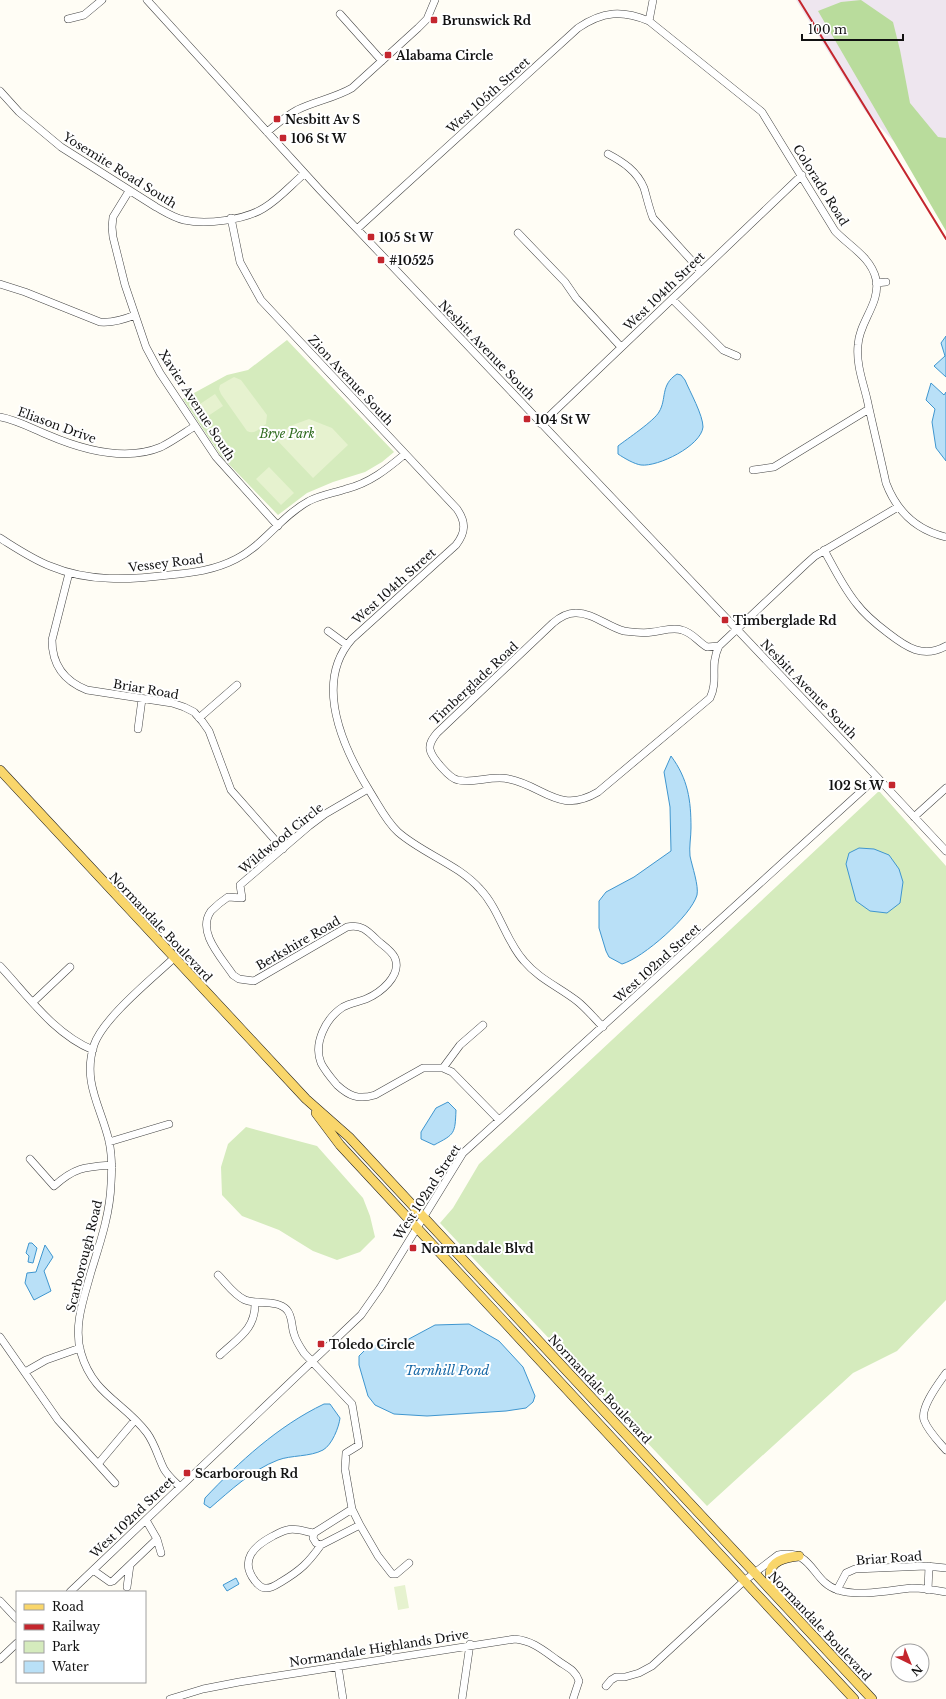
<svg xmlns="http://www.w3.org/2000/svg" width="946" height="1699" viewBox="0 0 946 1699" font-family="'Libre Baskerville',serif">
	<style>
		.industrial { fill: #eee6ef }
		.green { fill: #d5ebbd }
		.forest { fill: #b9dc9c }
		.pitch { fill: #e6f2cf }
		.water { fill: #b9e0f7; stroke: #3f96cf }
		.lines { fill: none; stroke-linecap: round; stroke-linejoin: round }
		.minor-casing { stroke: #444; stroke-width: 8 }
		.major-casing { stroke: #222; stroke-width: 10 }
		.minor { stroke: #fff; stroke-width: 7 }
		.major { stroke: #f9d66b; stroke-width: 9 }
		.rail { stroke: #c4262e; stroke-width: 2 }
		.poi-dot { fill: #c4262e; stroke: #fff; stroke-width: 1.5 }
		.labels { text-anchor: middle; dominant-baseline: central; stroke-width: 4; stroke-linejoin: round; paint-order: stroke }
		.poi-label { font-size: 12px; font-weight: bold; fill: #111; stroke: #fff; text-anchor: start }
		.street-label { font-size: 12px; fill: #111; stroke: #fff }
		.park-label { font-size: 12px; font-style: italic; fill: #2f6b1f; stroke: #fff }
		.water-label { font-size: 13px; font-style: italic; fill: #1768a6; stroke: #fff }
	</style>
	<rect width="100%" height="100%" fill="#fffdf5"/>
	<path class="industrial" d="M796,0H946V155L900,148L865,111Z"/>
	<path class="green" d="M287,340L394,452L382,462L365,472L333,482L307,493L278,515L221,456L183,399L227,375L248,370Z
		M879,791L946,866V1300L897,1351L853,1373L707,1506L440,1223L453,1208L479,1164Z
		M246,1127L317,1146L363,1198L370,1216L375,1237L360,1252L337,1260L313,1251L279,1230L242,1216L222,1195L221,1167L228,1144Z"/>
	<path class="forest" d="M861,0L893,22L900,50L910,103L938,137L946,138V231L818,11L841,2Z"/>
	<path class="pitch" d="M234,377L241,380L267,415L266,424C260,428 255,435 247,431L221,394L219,389L220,385Z
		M215,394L223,406L205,418L197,406Z
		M309,419L332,428L348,445L313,478L275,438L290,426Z
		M269,467L294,493L281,505L256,479Z
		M405,1585L409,1608L398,1610L394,1587Z"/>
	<path class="water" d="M946,336V377L934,366L945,356L941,343Z
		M677,374L681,375L685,380C690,392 703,415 703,427C701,446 658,467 641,465C634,464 624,458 618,454V446C627,439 654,421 659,412C667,399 660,385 677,374Z
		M931,383L944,395L946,392V461L936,448L932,422L935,409L926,400Z
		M671,756C688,779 691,800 691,828C691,837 689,847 690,856C692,866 699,886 697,895C691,916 643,958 622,964L609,957L606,951L599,928V901L606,892L634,877L671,851L670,807L664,772Z
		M859,848L874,849L889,855L899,869L903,882L900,903L887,913L870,911L856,901L846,864L849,853Z
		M448,1102L456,1110C455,1134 455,1134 434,1145L421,1139V1132L436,1108Z
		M29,1243H32L37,1248L33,1263L28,1262L29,1256L26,1253Z
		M45,1245L53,1257L44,1271L51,1291L34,1300L25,1283L27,1273L36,1272Z
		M469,1324L499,1341L523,1367L535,1396L533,1402L526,1408L506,1411L427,1416L394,1414L375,1405L368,1396L359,1365V1356L369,1346L386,1345L407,1340L435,1325Z
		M324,1404H330L340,1418C339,1427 332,1445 323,1450C310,1457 291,1455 278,1460C252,1470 231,1490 210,1508L204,1504L205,1498C239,1462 278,1426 324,1404Z
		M236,1578L239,1584L227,1591L223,1585Z"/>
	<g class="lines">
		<defs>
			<path id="minor" d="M147,0L320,190L877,777L946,851
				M340,14L382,61
				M68,19L84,15L102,0
				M649,21L653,0
				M0,91L19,112L61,147L156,207C165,212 174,218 184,220C206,225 245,220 264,208C279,199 291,185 304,174
				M267,132C277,124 286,116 297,110C315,101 335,98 352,88L418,28L427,19L435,0
				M608,154C623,162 637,171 644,188C647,198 649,208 653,218L701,271
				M129,191L113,217L112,227L113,237L125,285L146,347L160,373L216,457L278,526
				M231,218L240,262L261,300L457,509C466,522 466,532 456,545L352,639C312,684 345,752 372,795C380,808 387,822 398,832C423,854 458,864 480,889C500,910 505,940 524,961C539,979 559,987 577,1001C586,1008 594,1018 603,1027
				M357,229L578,28C603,11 622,10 649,21L762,112L835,231C849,246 871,257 876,279C881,303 859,322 858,345C856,364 863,382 867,399C873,427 880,455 886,483C897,512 916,530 946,537
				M518,233L565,282L576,298L621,347
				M876,283L886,282
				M0,284L25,292L100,322C113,323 123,320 135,315
				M672,299L723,350L737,356
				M0,417C17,420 33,429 48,435C83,450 125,462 161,447C173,441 184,433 195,426
				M541,424L802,175
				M753,470L774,467L869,409
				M0,538C16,548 32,559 50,566C88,582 129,580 169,575C192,573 215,570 236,559C264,545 281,516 309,501C321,495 334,493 346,489C370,483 387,469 405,454
				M824,550C834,568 843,587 856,603C865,615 876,624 888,633C906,647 923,659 946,646
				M69,573L52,640C52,664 64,681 87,690L172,703L184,707L194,712L202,721L209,731L231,790L283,849
				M328,631L347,645
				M719,646L707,647C698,642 693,633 682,630C672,627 662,631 652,632C643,634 633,632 624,631C608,627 592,612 575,613C567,613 559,618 553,623L437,733C433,738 429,743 430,749C431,757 450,779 458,780C473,784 492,775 509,779C544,786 559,815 598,792L710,698C719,679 709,667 719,646L806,564L815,556L898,507
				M199,718L237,685
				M138,729L142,699
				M368,789L325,814L309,826L240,885L242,898L228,897C222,901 216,906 211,911C196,932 222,958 233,975L239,979L254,981L347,927C362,924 368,931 378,941C384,946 392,951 395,958C402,976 380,993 366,999C358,1002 350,1003 343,1007C326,1018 313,1043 321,1063C325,1071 331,1078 337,1085C349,1096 358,1100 375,1095L423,1068H443L452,1072L499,1120
				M914,817L946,788
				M174,958C153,978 103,1018 94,1045C82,1082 101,1107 109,1141C112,1155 112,1170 111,1184C110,1214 100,1243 91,1272C84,1298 73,1326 81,1353C93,1395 124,1402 147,1433C155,1444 158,1457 164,1469C168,1476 175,1482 180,1487
				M0,966C28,996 54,1034 93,1050
				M33,1002L70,967
				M443,1068L460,1045L483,1025
				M109,1142L169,1124
				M30,1159L54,1186C75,1167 85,1167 112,1165
				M218,1275C226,1283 234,1295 245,1300C258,1305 277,1299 287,1310C293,1317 291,1326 294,1334C296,1341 300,1347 304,1353L352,1404L359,1445L346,1453L345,1469L352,1509L314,1533L313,1538L316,1543L321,1545L360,1525L378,1556L392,1574H396L409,1563
				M0,1337L58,1420L98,1464L135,1420
				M220,1355C238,1338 256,1329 255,1302
				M25,1372L46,1360L80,1348
				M946,1373C939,1383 920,1407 924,1420C928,1431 938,1441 946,1450
				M98,1464L115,1483
				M352,1509L360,1525
				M314,1533C306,1532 295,1527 287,1530C282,1531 277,1534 273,1536C254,1546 239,1560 255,1581C258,1584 260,1588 265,1588C271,1589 276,1585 281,1582C301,1570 308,1563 321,1545
				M157,1539L161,1553
				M93,1570L110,1582L113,1581L157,1539L146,1520
				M127,1587L130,1565
				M837,1590L846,1573L855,1569L926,1566L946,1568
				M928,1590L929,1566
				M70,1592L361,1315L380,1288L463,1153L877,777
				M0,1601L17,1619
				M0,1659L17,1643
				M338,1666L343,1699
				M606,1686L611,1680L616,1677H625L639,1673L652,1666L744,1581L778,1555C814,1548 811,1582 838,1590C859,1597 890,1590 912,1588C923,1588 935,1590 946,1592
				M170,1699L203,1689L239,1682L515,1639C533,1641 543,1650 557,1660C566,1667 575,1669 579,1681L573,1699
				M462,1699L470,1644"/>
			<path id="major" d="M0,770L306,1099L349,1137L872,1699
				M316,1113L340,1145L854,1699
				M781,1596C777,1590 773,1584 771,1579C766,1561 787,1557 799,1556"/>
		</defs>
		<use href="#minor" class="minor-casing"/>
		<use href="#major" class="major-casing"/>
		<use href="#minor" class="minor"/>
		<use href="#major" class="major"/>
		<path class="rail" d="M799,0L946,239"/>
	</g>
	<g class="poi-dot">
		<rect x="430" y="16" width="8" height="8" rx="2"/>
		<rect x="384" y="51" width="8" height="8" rx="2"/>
		<rect x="273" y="115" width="8" height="8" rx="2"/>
		<rect x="279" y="134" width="8" height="8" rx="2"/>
		<rect x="367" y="233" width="8" height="8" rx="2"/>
		<rect x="377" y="256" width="8" height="8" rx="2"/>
		<rect x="523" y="415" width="8" height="8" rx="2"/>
		<rect x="721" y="616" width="8" height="8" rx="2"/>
		<rect x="888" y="781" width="8" height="8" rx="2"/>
		<rect x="409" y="1244" width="8" height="8" rx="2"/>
		<rect x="317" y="1340" width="8" height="8" rx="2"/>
		<rect x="183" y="1469" width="8" height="8" rx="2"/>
	</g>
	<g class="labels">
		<g class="poi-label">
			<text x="442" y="20">Brunswick Rd</text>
			<text x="396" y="55">Alabama Circle</text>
			<text x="285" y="119">Nesbitt Av S</text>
			<text x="291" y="138">106 St W</text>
			<text x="379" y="237">105 St W</text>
			<text x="389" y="260">#10525</text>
			<text x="535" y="419">104 St W</text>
			<text x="733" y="620">Timberglade Rd</text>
			<text x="884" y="785" text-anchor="end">102 St W</text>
			<text x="421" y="1248">Normandale Blvd</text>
			<text x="329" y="1344">Toledo Circle</text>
			<text x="195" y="1473">Scarborough Rd</text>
		</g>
		<g class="street-label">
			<text transform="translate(488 95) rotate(-42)">West 105th Street</text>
			<text transform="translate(120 170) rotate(32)">Yosemite Road South</text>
			<text transform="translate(821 185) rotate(58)">Colorado Road</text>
			<text transform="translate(664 291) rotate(-44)">West 104th Street</text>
			<text transform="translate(487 350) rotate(46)">Nesbitt Avenue South</text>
			<text transform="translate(351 380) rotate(47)">Zion Avenue South</text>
			<text transform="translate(197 405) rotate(57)">Xavier Avenue South</text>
			<text transform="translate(57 425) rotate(20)">Eliason Drive</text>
			<text transform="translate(166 563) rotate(-7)">Vessey Road</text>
			<text transform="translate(394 586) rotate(-42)">West 104th Street</text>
			<text transform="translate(474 683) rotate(-43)">Timberglade Road</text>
			<text transform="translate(146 689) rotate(10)">Briar Road</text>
			<text transform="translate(809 689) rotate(46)">Nesbitt Avenue South</text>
			<text transform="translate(281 838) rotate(-39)">Wildwood Circle</text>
			<text transform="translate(161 927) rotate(47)">Normandale Boulevard</text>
			<text transform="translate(298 943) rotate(-30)">Berkshire Road</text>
			<text transform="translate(657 963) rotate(-42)">West 102nd Street</text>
			<text transform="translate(427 1192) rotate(-57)">West 102nd Street</text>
			<text transform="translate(84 1256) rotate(-76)">Scarborough Road</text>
			<text transform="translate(600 1389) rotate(47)">Normandale Boulevard</text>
			<text transform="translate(132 1517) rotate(-44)">West 102nd Street</text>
			<text transform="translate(889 1558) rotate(-4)">Briar Road</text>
			<text transform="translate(820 1626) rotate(47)">Normandale Boulevard</text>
			<text transform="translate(379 1648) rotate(-9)">Normandale Highlands Drive</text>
		</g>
		<g class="park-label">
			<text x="287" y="433">Brye Park</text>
		</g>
		<g class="water-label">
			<text x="447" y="1370">Tarnhill Pond</text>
		</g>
	</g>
	<rect x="16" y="1591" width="130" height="92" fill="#ffffff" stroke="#a0a0a0"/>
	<rect x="24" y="1604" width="20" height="6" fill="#f9d66b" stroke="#a0a0a0"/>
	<text x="52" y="1611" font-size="12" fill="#111111">Road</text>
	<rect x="24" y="1624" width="20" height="6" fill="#c4262e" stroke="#a0a0a0"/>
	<text x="52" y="1631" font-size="12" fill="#111111">Railway</text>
	<rect x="24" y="1641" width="20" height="12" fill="#d5ebbd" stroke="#a0a0a0"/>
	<text x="52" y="1651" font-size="12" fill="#111111">Park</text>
	<rect x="24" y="1661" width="20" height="12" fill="#b9e0f7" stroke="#a0a0a0"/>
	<text x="52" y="1671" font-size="12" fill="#111111">Water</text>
	<g transform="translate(910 1663) rotate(137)"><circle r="19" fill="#ffffff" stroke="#a0a0a0"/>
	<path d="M0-3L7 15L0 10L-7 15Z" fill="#c4262e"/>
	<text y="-6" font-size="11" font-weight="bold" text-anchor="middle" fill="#111111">N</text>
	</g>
	<path d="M802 34v6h101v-6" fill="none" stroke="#111111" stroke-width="2"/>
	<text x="808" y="34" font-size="12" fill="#111111" stroke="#ffffff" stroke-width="3" paint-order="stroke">100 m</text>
</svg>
